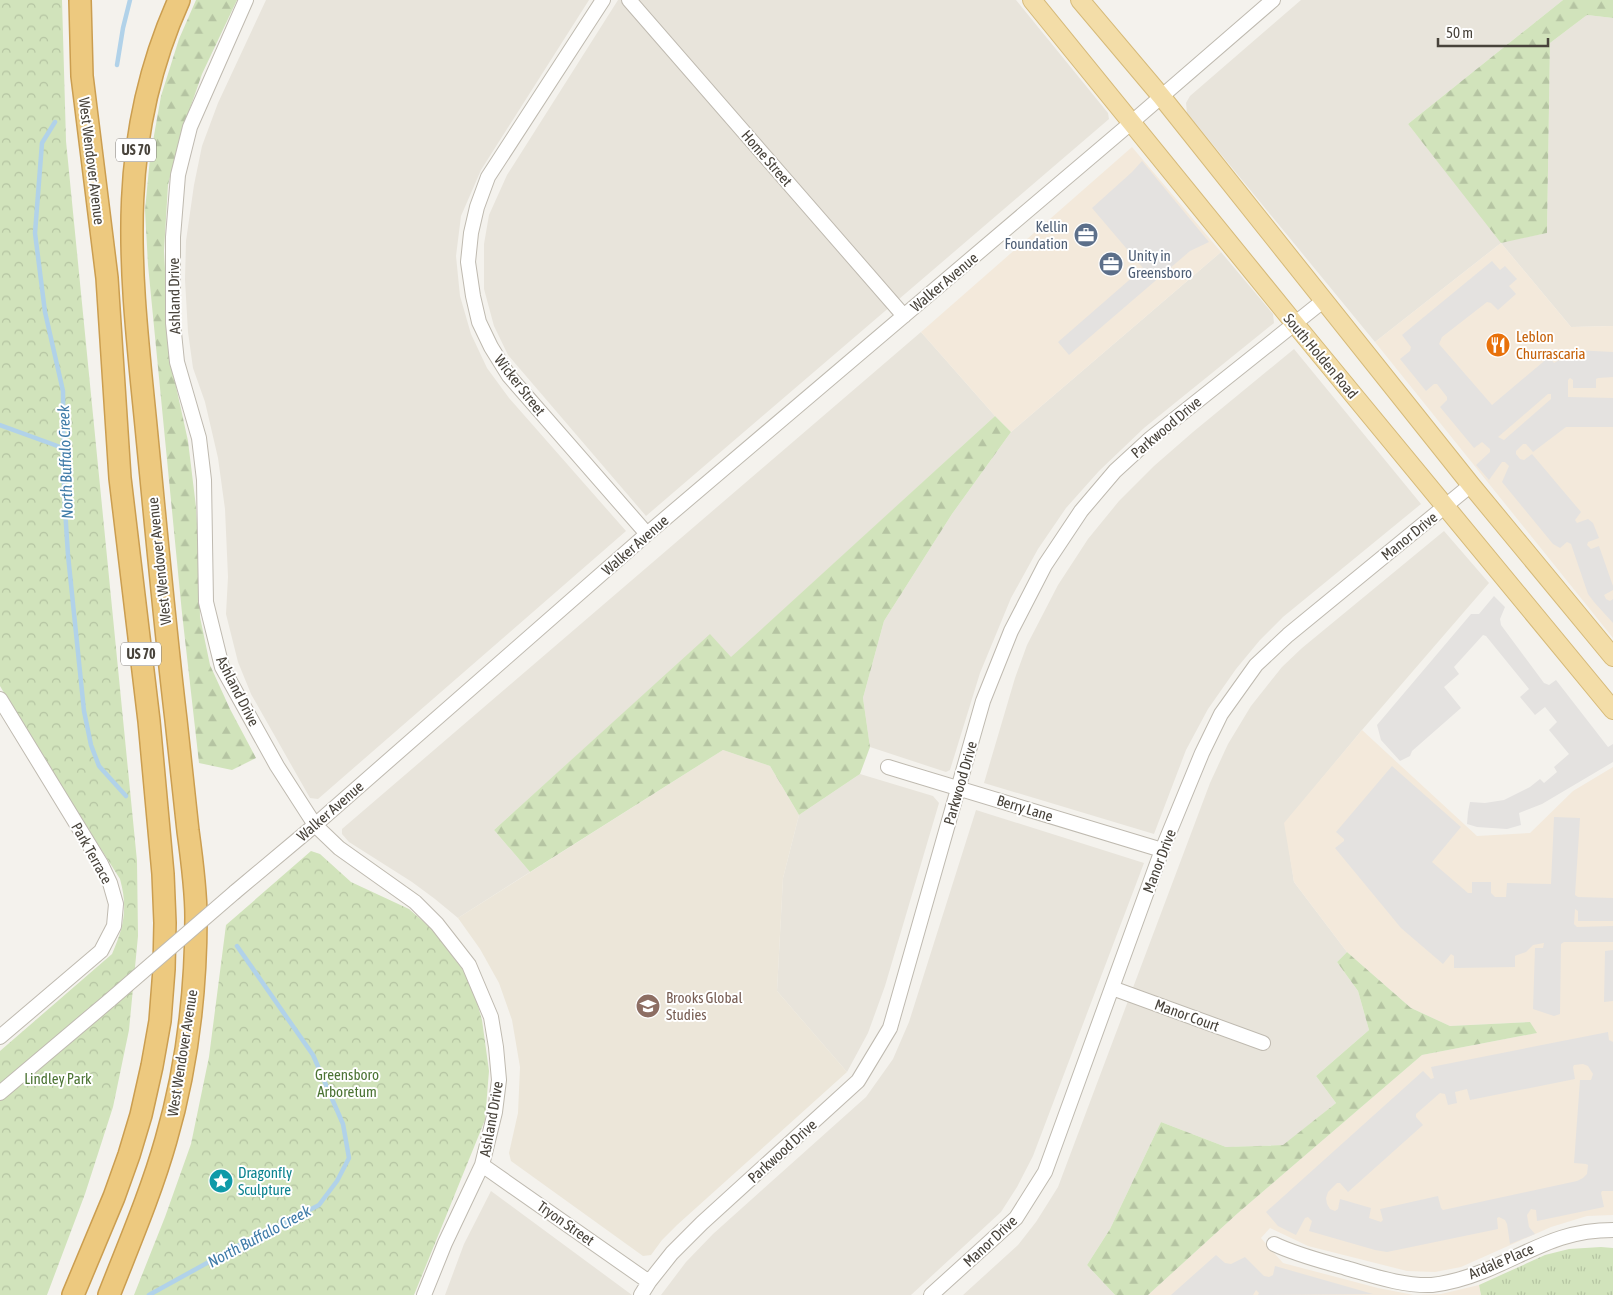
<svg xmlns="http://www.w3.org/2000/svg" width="1613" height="1295" viewBox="0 0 1613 1295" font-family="'Asap Condensed',sans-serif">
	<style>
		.residential { fill: #e8e4db }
		.commercial { fill: #f3e9db }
		.education { fill: #ece6d9 }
		.grass { fill: url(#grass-tufts) }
		.forest { fill: url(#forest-firs) }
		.park { fill: url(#park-crowns) }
		.parking { fill: #e4e2e0; fill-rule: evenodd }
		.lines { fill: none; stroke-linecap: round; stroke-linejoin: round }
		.stream { stroke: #b1d2e9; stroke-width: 4.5 }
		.minor-casing { stroke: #bfbab0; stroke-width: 16 }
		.major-casing { stroke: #d6ba79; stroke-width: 20 }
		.highway-casing { stroke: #cb9e50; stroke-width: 24 }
		.minor { stroke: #fff; stroke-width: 14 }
		.major { stroke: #f3dda8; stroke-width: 18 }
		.highway { stroke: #edc97f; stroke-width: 21 }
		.minor-bridge-casing { stroke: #bfbab0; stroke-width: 16; stroke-linecap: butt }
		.minor-bridge { stroke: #fff; stroke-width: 14 }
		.labels { text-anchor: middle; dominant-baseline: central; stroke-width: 4; stroke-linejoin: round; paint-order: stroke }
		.shield { fill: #fff; stroke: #7f7b76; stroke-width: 1 }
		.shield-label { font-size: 14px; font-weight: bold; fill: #48433b }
		.street-label { font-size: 15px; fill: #48433b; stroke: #fff }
		.service-label { font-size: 15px; fill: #4e5e75; stroke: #fff; text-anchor: end }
		.food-label { font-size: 15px; fill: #c56008; stroke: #fff; text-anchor: start }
		.education-label { font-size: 15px; fill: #785e54; stroke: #fff; text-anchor: start }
		.park-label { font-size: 15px; fill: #4c7434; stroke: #fff }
		.culture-label { font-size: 15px; fill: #0d838f; stroke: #fff; text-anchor: start }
		.water-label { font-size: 16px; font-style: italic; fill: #407ca8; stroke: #fff }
	</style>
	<defs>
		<pattern id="grass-tufts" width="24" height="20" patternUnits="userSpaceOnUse" patternTransform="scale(1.25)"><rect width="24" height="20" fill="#d1e3bb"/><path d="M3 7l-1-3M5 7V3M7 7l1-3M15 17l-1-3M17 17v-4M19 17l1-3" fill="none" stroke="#b5c4a2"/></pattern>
		<pattern id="forest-firs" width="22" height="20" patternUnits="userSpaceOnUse" patternTransform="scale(1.25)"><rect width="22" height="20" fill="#d1e3bb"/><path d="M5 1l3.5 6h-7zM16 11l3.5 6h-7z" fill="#b5c4a2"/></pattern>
		<pattern id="park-crowns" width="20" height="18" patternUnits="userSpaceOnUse" patternTransform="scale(1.25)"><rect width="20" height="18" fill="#d1e3bb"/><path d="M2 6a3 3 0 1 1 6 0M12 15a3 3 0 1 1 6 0" fill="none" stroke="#b5c4a2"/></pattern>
	</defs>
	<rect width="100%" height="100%" fill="#f4f2ed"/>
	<path class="residential" d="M266,0H589L481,170L461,216L456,256L460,296L471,334L487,368L509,398L626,531L318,799L310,798L251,694L238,662L226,614L228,577L225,509L218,458L205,402L193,368L188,332L185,280L186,241L194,185L202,146L218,103Z
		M618,0H1016L1108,113L1109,119L646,516L508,355L494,326L484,289V244L489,215L507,175Z
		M1301,0H1563L1408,124L1502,242L1547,233L1550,43L1587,15L1613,18V326L1571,327L1501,243L1375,342L1187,113L1186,103L1190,96Z
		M1221,252L1273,314L1274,323L1144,428L1099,471L1066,508L1038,549L1011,598L980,673L950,770L946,772L870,747L863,698L884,621L952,514L1011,432Z
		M921,332L995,416L731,658L710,635L494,830L530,872L458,918L435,899L412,882L349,842L342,834V829Z
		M1294,349L1421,504L1283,617L1260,640L1236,669L1208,709L1186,750L1154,834L984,783L1015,678L1027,645L1058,585L1088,539L1119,501L1154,466L1193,432Z
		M1444,531L1489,583L1362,730L1285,823L1294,882L1347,952L1337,962L1358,991L1369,1030L1316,1076L1336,1103L1284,1145L1226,1147L1161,1122L1110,1229L1087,1265L1115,1295H963L1018,1245L1036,1222L1058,1187L1210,783L1228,744L1251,706L1282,667L1302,648Z
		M860,774L933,796L939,803L885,986L868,1033L847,1072L777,991L783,878L799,815Z
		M976,810L1144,863L1033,1156L1017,1187L1001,1212L911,1295H661L686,1262L713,1234L866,1097L893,1059L909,1022Z
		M491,1191L632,1295H445L464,1244Z"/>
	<path class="commercial" d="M1132,147L1221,252L1011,432L995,416L921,332Z
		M1501,243L1571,327L1613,326V638L1375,342Z
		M1362,730L1477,836L1530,833L1573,791L1613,767V1215L1587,1216L1551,1227L1461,1267L1435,1272L1407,1271L1308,1246L1270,1228L1261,1238L1283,1263L1378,1288L1414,1295L1441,1294L1479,1285L1481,1295H1148L1238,1213L1422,1055L1536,1033L1530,1022L1450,1026L1411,1008L1347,952L1294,882L1284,823Z"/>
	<path class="education" d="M723,750L770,766L799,815L783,878L777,991L847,1072L677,1225L662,1240L651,1255L643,1256L511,1161L509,1153L518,1113L520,1067L512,1020L499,983L480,949L458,918Z"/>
	<path class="grass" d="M1601,1247L1613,1248V1295H1481L1479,1285L1545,1255L1569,1249Z"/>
	<path class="forest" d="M196,0H237L202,74L180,137L168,185L164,251L170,359L188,441L196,507L199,557L200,617L210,665L230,709L256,758L232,770L199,763L182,613L148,265L145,210L150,158L161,96L179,39Z
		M1563,0H1613V18L1587,15L1550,43L1547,233L1501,243L1408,124Z
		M995,416L1011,432L952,514L884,621L863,698L870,747L860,774L799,815L770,766L723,750L530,872L494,830L710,634L731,657Z
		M1347,952L1411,1008L1450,1026L1530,1022L1537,1033L1422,1055L1238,1213L1148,1295H1115L1087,1265L1110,1229L1161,1122L1226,1147L1283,1145L1336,1103L1316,1076L1369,1030L1358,991L1337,962Z"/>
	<path class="park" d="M0,0H62L66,141L137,861L138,936L129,1030L113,1107L85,1194L47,1295H0V1051L112,954C124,927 128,908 120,879L33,742L0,686Z
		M311,851L320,854L351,882L409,909L432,929L466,974L473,988L482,1020L489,1071L485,1120L414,1295H134L165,1217L191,1144L209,1057L226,925Z"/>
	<path class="parking" d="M1142,161L1209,242L1190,251L1069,355L1058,342L1143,268L1092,208L1132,172Z
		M1492,261L1500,270L1505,266L1517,279L1509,286L1516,294L1498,310L1491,303L1487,302L1442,337L1439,344L1492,405L1549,357L1554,363L1563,358L1573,356L1574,350L1613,352V377L1598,378L1596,379V388H1573V380L1570,378L1568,380V397L1613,398V427H1566L1533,452L1526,444H1523L1516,451V454L1520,459L1524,460L1532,454L1581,512L1575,520L1577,523L1588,519L1593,523L1599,538L1588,542L1587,545L1591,549L1599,546L1613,586V590L1604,595L1606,599L1610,601L1613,599V623L1594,602L1588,594L1571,544L1567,542L1560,548L1553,544L1502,482L1509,466L1505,462H1502L1489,480L1476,465L1490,452V449L1482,442L1474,448L1440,407L1447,400V397L1437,384H1434L1426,391L1400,359L1410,351L1411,347L1402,335ZM1548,394H1551V399L1504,440L1498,437Z
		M1494,596L1505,607L1500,619L1501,625L1544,683L1549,685L1556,680L1608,747L1613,744V762L1542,804L1519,813L1521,825L1507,829L1477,827L1467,824L1468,812L1470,802L1485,803L1504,800L1530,787L1540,779L1544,783L1557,772L1554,767L1569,754L1549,730L1557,722L1545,707L1535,715L1520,697L1529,689L1486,636L1483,635L1454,667L1459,674L1444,687L1461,708L1412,751L1410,756L1400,761L1381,740L1377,725L1471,614H1479Z
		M1392,766L1461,827L1432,862L1468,893H1472V882H1491V893L1495,897H1506L1507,883L1551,884L1554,817L1580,818L1575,895L1578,897L1613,898V921H1578V911L1575,909L1574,924L1577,927L1613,926V942H1564L1561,944L1560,1014L1554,1016L1533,1009L1535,948H1543L1544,943L1533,945L1526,952L1517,955L1515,956V967L1454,968V956L1451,954L1443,964L1401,928L1335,848L1344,841V839L1336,832Z
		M1613,950V1001L1604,1002L1605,951Z
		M1608,1032L1609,1040L1613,1042V1191H1602L1601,1193L1604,1207L1537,1221L1536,1210L1531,1209L1527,1215L1529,1227L1535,1234L1510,1244L1507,1224L1505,1220L1499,1217L1497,1218L1498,1229L1387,1252L1375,1250L1309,1231L1312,1221L1308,1217L1305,1218L1296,1235L1278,1226L1266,1212L1423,1071L1431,1079L1434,1078L1431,1067ZM1583,1064L1588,1066L1593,1074L1591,1080H1580L1574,1163L1586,1164L1588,1165L1587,1174L1583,1178L1577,1181L1443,1210L1441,1208L1438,1196L1380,1209L1383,1220L1381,1222L1369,1218L1371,1208L1340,1199L1338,1209L1335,1211L1330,1209L1327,1204L1326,1198L1328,1192L1337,1183H1340L1348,1192L1423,1125L1416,1117V1114L1440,1093L1445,1094L1448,1105L1457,1103L1455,1092L1467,1089L1470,1100L1575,1079L1573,1067L1574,1065Z
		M1216,1255L1225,1263L1231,1264L1245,1257L1264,1276L1269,1277L1273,1275L1275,1266L1373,1294L1258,1295L1259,1293L1256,1290L1253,1295H1171Z"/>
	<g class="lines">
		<path class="stream" d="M117,65L123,28L130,0
			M55,122L42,143L35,233L45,312L63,391L64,493L68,555L84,711L91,745L99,766L126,796
			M0,425L63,448
			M149,1295L254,1237L285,1223L319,1205L337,1181L349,1158L343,1124L313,1055L237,946"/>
		<defs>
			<path id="minor" d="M246,0L190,127L178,175L173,237V323L177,362L199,438L204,480L206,602L222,667L277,766L315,825L339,848L415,902L437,924L469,965L491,1017L496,1047L499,1080L495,1112L482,1165L445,1243L424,1295
				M603,0L488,177L477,207L471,233L468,262L473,296L479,322L491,347L509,376L647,534
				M629,0L904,316
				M0,699L101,864L110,883L116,904L114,926L101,951L0,1037
				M888,767L1162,850
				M235,892L315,825L647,534L1132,122L1273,0
				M1112,988L1263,1043
				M0,1093L110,1000
				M482,1165L649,1282
				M1274,1244C1297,1255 1322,1261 1346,1268C1374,1276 1402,1286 1432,1285C1448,1283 1469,1277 1484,1271C1531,1252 1559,1230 1613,1230
				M641,1295L649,1282L672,1253L702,1223L858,1081L890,1028L983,701L1011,631L1045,565L1081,511L1115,471L1151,438L1323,301
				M931,1295L1016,1218L1045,1172L1162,850L1202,753L1221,714L1256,665L1288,635L1471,485"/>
			<path id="major" d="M1032,0L1295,324L1613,710
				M1080,0L1161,96L1471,485L1613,657"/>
			<path id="highway" d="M73,1295L114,1197L129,1155L141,1115L152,1066L160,1021L164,969L165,923L163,874L149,721L120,478L107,278L82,76L80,0
				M109,1295C129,1244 151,1193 166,1140C187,1068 196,992 196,917C196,889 192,860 188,831C184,794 180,757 176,720C164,619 155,517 145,416C130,267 115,142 179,0"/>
		</defs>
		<use href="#minor" class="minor-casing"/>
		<use href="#major" class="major-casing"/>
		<use href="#highway" class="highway-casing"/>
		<use href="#minor" class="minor"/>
		<use href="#major" class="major"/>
		<use href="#highway" class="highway"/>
		<defs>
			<path id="minor-bridge" d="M110,1000L235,892"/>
		</defs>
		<use href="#minor-bridge" class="minor-bridge-casing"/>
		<use href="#minor-bridge" class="minor-bridge"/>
	</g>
	<defs>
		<symbol id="office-disc" viewBox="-11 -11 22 22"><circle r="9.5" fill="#5c6f8a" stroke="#fff"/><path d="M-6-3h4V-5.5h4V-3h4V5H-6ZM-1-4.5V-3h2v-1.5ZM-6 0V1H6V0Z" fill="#fff"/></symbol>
		<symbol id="restaurant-disc" viewBox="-11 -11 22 22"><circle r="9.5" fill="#e8710a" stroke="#fff"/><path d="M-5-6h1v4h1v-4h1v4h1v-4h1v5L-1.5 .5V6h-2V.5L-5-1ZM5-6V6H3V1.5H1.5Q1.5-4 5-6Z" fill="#fff"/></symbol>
		<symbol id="school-disc" viewBox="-11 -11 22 22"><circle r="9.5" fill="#8d6e63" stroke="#fff"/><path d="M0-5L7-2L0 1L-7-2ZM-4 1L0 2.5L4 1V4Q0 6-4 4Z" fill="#fff"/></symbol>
		<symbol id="sight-disc" viewBox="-11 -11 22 22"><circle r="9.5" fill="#0f9aa8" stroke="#fff"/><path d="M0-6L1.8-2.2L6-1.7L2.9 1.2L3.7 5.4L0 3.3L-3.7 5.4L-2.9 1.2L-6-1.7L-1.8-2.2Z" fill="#fff"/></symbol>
	</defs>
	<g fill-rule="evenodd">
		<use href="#office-disc" x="1072" y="221" width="28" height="28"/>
		<use href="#office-disc" x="1097" y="250" width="28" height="28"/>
		<use href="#restaurant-disc" x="1484" y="331" width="28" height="28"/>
		<use href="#school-disc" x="634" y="992" width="28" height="28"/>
		<use href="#sight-disc" x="207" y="1167" width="28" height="28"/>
	</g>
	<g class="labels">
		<g class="shield">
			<rect x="116" y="138.5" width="40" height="23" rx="4"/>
			<rect x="121" y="642.5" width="40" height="23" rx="4"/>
		</g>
		<g class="shield-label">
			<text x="136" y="150">US 70</text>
			<text x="141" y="654">US 70</text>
		</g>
		<g class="street-label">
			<text transform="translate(767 158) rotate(49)">Home Street</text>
			<text transform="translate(92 161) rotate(83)">West Wendover Avenue</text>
			<text transform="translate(944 282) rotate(-40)">Walker Avenue</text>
			<text transform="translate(174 296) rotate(-91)">Ashland Drive</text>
			<text transform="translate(1321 356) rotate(50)">South Holden Road</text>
			<text transform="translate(520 385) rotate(52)">Wicker Street</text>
			<text transform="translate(1166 427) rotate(-40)">Parkwood Drive</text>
			<text transform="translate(1409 536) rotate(-39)">Manor Drive</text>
			<text transform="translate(635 545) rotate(-41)">Walker Avenue</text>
			<text transform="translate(159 561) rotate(-96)">West Wendover Avenue</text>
			<text transform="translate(238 691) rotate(63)">Ashland Drive</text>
			<text transform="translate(960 783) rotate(-74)">Parkwood Drive</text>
			<text transform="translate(1025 808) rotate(17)">Berry Lane</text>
			<text transform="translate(330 811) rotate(-41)">Walker Avenue</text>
			<text transform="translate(92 853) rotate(61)">Park Terrace</text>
			<text transform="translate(1159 861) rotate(-69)">Manor Drive</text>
			<text transform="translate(1187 1015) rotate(20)">Manor Court</text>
			<text transform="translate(182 1053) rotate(-81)">West Wendover Avenue</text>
			<text transform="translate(491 1119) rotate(-80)">Ashland Drive</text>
			<text transform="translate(782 1151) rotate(-42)">Parkwood Drive</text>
			<text transform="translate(566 1223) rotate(35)">Tryon Street</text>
			<text transform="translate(990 1241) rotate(-43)">Manor Drive</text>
			<text transform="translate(1501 1261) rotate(-23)">Ardale Place</text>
		</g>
		<g class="service-label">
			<text x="1068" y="226">Kellin<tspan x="1068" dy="17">Foundation</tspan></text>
			<text x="1128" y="255" text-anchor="start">Unity in<tspan x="1128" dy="17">Greensboro</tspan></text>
		</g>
		<g class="food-label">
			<text x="1516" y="336">Leblon<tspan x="1516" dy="17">Churrascaria</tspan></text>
		</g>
		<g class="education-label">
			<text x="666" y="997">Brooks Global<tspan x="666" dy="17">Studies</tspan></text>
		</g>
		<g class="park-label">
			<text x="347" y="1074">Greensboro<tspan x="347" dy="17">Arboretum</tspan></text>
			<text x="58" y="1078">Lindley Park</text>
		</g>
		<g class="culture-label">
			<text x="238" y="1172">Dragonfly<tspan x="238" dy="17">Sculpture</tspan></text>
		</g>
		<g class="water-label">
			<text transform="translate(65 462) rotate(-92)">North Buffalo Creek</text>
			<text transform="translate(259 1236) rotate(-28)">North Buffalo Creek</text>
		</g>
	</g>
	<path d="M1438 38v8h110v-8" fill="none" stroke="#48433b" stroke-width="2.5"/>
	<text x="1446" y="38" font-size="15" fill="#48433b" stroke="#ffffff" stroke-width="4" paint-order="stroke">50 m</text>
</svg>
